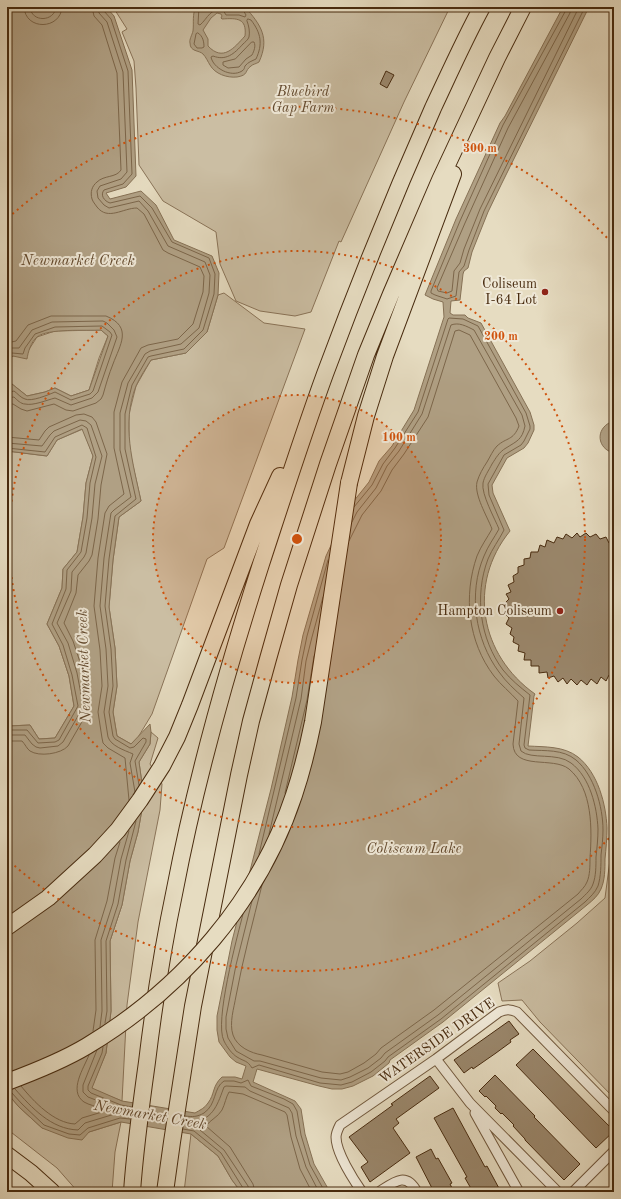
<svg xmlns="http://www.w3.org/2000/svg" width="621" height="1199" viewBox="0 0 621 1199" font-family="'Old Standard TT',serif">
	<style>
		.green { fill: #cbbea3; stroke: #8a7459 }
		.water { fill: #b0a084; stroke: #867155; fill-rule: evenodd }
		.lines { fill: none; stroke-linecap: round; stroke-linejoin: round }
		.shore { stroke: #7c664a; stroke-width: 1 }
		.building { fill: #9a876c; stroke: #482b0f }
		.street-casing { stroke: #70573c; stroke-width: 11 }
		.highway-casing { stroke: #482b0f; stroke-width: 18 }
		.street { stroke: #efe8d7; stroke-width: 9 }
		.highway { stroke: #e6dcc1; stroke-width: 16 }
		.highway-bridge-casing { stroke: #482b0f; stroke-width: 18; stroke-linecap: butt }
		.highway-bridge { stroke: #e6dcc1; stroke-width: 16 }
		.ring { fill: none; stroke: #d0520c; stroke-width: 2; stroke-dasharray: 2 4 }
		.poi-dot { fill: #8f2418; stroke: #efe8d7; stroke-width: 1.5 }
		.labels { text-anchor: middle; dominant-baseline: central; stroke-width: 4; stroke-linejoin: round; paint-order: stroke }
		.park-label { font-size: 14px; font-style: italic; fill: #62482d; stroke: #efe8d7 }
		.poi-label { font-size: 14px; fill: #482b0f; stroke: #efe8d7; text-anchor: end }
		.street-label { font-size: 14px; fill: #482b0f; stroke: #efe8d7 }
		.water-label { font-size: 15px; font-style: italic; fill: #62482c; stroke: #efe8d7 }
		.centre { fill: #d0520c; stroke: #efe8d7; stroke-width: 2 }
		.ring-label { font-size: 12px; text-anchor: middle; font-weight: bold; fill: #d0520c; stroke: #efe8d7; stroke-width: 4; stroke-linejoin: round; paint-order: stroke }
	</style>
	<rect width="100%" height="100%" fill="#e6dcc1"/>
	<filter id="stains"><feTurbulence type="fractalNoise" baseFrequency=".005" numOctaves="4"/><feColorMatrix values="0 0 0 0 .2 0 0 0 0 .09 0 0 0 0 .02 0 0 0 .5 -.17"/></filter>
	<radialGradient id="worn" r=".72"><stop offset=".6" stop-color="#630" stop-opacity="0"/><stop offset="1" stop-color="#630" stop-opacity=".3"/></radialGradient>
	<path class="green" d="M113,7H450L404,102L341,242L339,241L311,312L295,316L260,311L236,301L220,264L216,232L163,201L139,165L136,88L134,61L122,32L127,29Z
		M224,293L264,323L305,329L224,548L207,559L152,714L137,739L131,744L117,736L113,712L117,686L115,648L109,607L113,560L119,517L141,501L129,448V414L136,386L151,360L186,353L207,332L218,295Z
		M101,330L108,336L99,358L89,390L71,396L55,388L45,392L27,396L12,384L7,392V360L13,356L28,351L37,337L55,331Z
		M83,429L93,456L86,483L83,517L77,552L63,569L62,588L47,624L59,646L69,676L74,706L55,738L39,739L30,725L8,726L7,725V451L47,456L57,440Z
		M151,732L158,738L150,764L162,784L160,810L138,922L127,1005L122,1101L91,1089L106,1053L111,1011L110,941L122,905L130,861L138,832L144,798L139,762L150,744Z
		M614,850V1098L540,1022L522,1000L502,1001L498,983L530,961L577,923L605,898L611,852Z
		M7,1093L19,1107L42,1128L89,1132L121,1122L115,1152L112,1192H78L57,1168L7,1129Z
		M191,1134L218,1156L232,1180L241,1192H184Z"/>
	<path class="water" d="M7,7H37L40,10L63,7L107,8L114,16L132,70L136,176L126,187L106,193L110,199L141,191L156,205L174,240L212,256L219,273L218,295L207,332L186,353L151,360C146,368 140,377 136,386C121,424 133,463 141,501L119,517L113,560L109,607L115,648L117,686L113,712L117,736L131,744L150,724L151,732L150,744L139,762L144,798L138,832L130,861L122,905L110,941L111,1011L106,1053L92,1088L122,1101L195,1113C200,1110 205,1108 208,1103C215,1094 212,1086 222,1077H235L242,1079L246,1066L236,1062L230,1057L219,1042L217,1030V1016L232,941L271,789L292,697L298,660L303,635L326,556L349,507L369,482L379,461L392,446L414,410L444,317L443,302L433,299L425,295L456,219L500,123L505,116L563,7H589L501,185L488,212L472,252L468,268L464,271L463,274L460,300L451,301L450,313L453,315H465L468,318L481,323L530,412L534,425V430L528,443L524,448L507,458L492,485L493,493L510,531C467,584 480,655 535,694L534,696L528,746C545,747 564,746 578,757C598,773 606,804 607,828C607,838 606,849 605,859C605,869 605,880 601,889C598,896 593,900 587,905L443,1022L390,1060L389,1063L373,1076L353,1086L342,1089H332L319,1086L257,1069L253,1082L295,1101L301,1109L305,1134L314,1164L330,1192H241L232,1180L218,1156L191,1134L121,1122L89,1132L82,1140L68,1138L42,1128L19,1107L7,1093V725L9,726L30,725L39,739L55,738L74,706L69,676L59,646L47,624L62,588L63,569L77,552L83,517L86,483L93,456L82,429L57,440L47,456L7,451V392L12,384L27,396L45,392L55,388L71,396L89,390L108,336L101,330C87,331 48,328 37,337C31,342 28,352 27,359L13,356L7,360Z
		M196,7H245C261,25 270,38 259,62C256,64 253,64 251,66C244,71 249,75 237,77C227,78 215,74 210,65C208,62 206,57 203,54C199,50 190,52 190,43C189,40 192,35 193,31C194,23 192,14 196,7ZM217,13L221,14L222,16L221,18L222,19C237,18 247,18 245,36C234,48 223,62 208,46V39L203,30L211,18Z
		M611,422H614V453C597,449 595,429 611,422Z"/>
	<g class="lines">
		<path class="shore" d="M24,7C25,31 61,30 62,7
			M30,7C31,23 55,22 56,7
			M92,7L94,16L102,25L117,73L121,170C116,178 104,175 97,182C92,186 90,192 92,199C93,202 95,204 97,207C108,221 123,208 137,208L144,214L163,250L168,253L200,267L204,276L203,292L193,324L178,339L148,345L141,348L122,382L114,412V448L124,494L109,506L105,513L98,558L94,606L100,650L102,686L98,712L102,738L103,743L108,748L125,758L129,800
			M98,7L99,13L107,22L123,72L127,172L121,179L100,186L97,191L98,198L104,205L109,208L139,201L148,211L168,246L205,262L210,275L209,293L199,328L181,344L150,351L145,354L128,383L120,413V450L131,497L114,510L111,513L104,558L100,606L106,649L108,686L104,712L108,737C111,746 124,750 133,754L130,763L135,792
			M103,7L104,11L111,19L128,71L132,174L123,184L104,190C100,195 104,201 110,203L140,196L152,208L172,242L209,258L215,274L214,294L203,330L184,349L151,356L148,357L132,385L125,414V449L136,499L115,516L109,559L105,606L111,649L113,686L109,712L113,736L115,739L130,748L134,747L143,738L146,739V742L135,761L139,785
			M199,7L198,24L200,25C208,18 210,8 223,10L226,15H239L245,17L246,15L243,10L242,7
			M566,7V10L503,125L460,221L431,291V293C436,296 442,297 447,299L456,296L459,272L464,266L469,250L484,211L585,7
			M571,7L570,13L508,128L465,223L437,288L438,291L447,293L452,291L454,271L460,263L464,249L480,209L579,7
			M248,19L251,20C261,33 263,44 256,59C252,61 248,62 245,66C244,68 245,69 242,71C231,78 213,68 211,57L213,56C226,61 234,54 243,44C245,42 248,40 249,37C250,32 249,26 247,21Z
			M198,33C203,36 204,42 204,47L202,48H197L194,44L196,34Z
			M252,42H254C256,46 254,51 252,55L246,59L239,67L228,68L223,65V62L235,59Z
			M7,343L16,341L28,325L51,316H106C133,327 120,345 113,364C109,374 106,384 103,395L101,399L96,403L73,411L66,410L54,404L27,411L21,409L13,404H7
			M7,349L12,348H19L32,330L52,322L103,321L107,323L114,330L117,337L98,392L92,398L71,405L55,398C47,400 33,406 25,404C21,404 17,400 14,397L7,398
			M7,355L12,353L23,354L25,348L35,334L55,327L102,326L110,332L112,335L93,391L90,394L71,400L55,392C48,395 31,402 25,399C21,398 17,393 14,391L7,393
			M7,437L39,440L45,431L49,427L76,415L84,414L92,417L96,422L107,454L101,485L98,519L92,555L89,561L78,575L76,593L64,623L73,641L83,671L89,706L87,713L68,746C61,754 39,757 30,751C27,749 25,744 22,741H7
			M7,443L42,446L50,435L54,431L80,420L86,421L91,425L102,456L95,484L92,518L86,553L84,557L72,572L71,591L57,623L68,643L77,673L83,705L82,709L63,742L58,746L40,748L36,747L32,744L25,735H7
			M7,448L45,452L55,437L82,425L87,428L96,457L90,483L87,518L81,552L67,570L66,589L52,624L63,645L72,675L78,706L59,740L55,742L38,743L27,730H7
			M285,793L307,700L314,656
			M269,834L301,699L306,661L312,637L323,597
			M259,854L296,698L302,660L307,636L328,560
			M262,885C253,922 243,958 236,996C234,1008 229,1023 233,1035C237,1047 251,1053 262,1055L322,1072L340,1074L348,1072L364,1063L376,1054L381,1048L434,1010L578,894C581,890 585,887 587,882C590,875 590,866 590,858C592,830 593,789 569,769C553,756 514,771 513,744L518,701C510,692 501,685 494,676C468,642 463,596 477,556C481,546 487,538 492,529C487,516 474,495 477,482C479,475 483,468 487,462C490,457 493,450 497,446C507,437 513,441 519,426L516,418L470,335L459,330L455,331L428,417L404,454L392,470L381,491L362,515L349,541
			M252,901L236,965L226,1017V1029L228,1038L236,1051L254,1061H260L321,1078L341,1080L350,1077L368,1068L381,1058L385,1053L438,1015L581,899C586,894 591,890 593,884C596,876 596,866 596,857C597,848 598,838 598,829C597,807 590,777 571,763C557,752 531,760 521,751L519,744L524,698C515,690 506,682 499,672C475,640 468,593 484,556C488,546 494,538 499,529C495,519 481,494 483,483C484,477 489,470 492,464C496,458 499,452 506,448C517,441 522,440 525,426L522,415L474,330C466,326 459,322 451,325L422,414L399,451L387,466L376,488L357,512L352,522
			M243,914C237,938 214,1022 224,1041C227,1047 232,1054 237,1057C245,1062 247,1060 252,1068L259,1065L320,1083L341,1085L352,1082L371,1072L385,1061L388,1057L441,1019L585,902C590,897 595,893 598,886C601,876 601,865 601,855C602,847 603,838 603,830C603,807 594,775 576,760C563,749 545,751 529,750L525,748L524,745L530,695C520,687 511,680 503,670C480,639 474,596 488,559C492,549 499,540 504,530L489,495L488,484L504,455L521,445L524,441L530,429V426L526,413L478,326L463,319L449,318L448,319L418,412L395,448L383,464L372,485L354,507
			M105,1023L107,1011L106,941L118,904L126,860L136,821
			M100,1027L102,1011L101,940L113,903L121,859L129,831
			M93,1031L96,1010L95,940L107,901L115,858L120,842
			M103,1047L102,1053L88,1086V1090L91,1093L121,1105L132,1107
			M21,1086C34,1102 54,1123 75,1124L82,1118L102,1112L103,1110L102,1109C96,1106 89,1105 84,1102C68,1091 84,1068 89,1055
			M15,1089C32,1108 51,1129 78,1130L85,1123L118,1113L120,1111L119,1109L88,1097L83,1092V1085L97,1050
			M7,1091L11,1092L22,1104L44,1125L69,1134L80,1135L88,1128L120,1118L130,1119
			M185,1116C193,1117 197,1117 204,1113C217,1104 213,1088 224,1081H234L241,1083L248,1080L251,1086L284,1099L293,1104L297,1111L301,1135L310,1165L325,1192
			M183,1129L194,1131L221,1153L243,1188L244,1192
			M249,1192L248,1186L224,1150L194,1125L195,1122C214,1118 218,1103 224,1087L226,1086L245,1087L250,1091L289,1108L292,1113L296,1136L306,1167L319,1192
			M255,1192L253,1184L230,1147L206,1126C210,1120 218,1117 222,1110C225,1104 226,1097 229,1092L243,1094L285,1112L287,1115L291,1137L300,1169L312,1192"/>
	</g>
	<path class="building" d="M386,71L394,75L387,88L380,84Z
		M577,533L580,537L586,533L590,537L596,534L600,539L606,537L609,543L614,540V676L609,675L606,681L601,677L597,684L591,679L587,685L581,680L577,685L571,679L567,684L563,678L558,682L554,676L548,678L547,672L539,673V666H531V660H524L525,653L518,651L519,645L513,642L514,637L510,634L512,628L506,624L509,618L505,614L509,609L504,604L509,599L506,594L511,592L508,585L514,582L513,576L518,573V567L524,565V559L530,558L531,552H538L540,545L545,547L547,540L554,543L557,537L563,539L566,534L572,538Z
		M509,1021L519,1034L510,1040L511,1042L496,1053L473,1069L472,1067L464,1073L454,1060Z
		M533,1049L614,1131L596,1148L516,1065Z
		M495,1075L535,1116L534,1117L580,1164L564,1180L525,1140V1139L513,1126L514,1125L502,1113L501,1114L495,1108L496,1106L486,1096L485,1097L479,1091Z
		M430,1076L439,1088L396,1119L399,1123L393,1128L410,1153L370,1182L361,1167L368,1162L349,1137L393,1105L391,1104Z
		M453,1108L485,1167L487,1166L501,1192H473L465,1178L467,1177L434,1118Z
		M431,1149L436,1159L438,1158L452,1183L450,1184L454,1192H434L416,1157Z"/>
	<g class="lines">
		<defs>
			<path id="street" d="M436,1059L470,1103L558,1192
				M475,1113L519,1192
				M362,1192C353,1179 336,1152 336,1137C336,1133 338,1129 340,1125L436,1059L499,1012C506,1009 510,1009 517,1012L614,1111
				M379,1192C394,1182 406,1171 417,1192
				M573,1192L614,1151"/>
			<path id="highway" d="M349,483L366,416L385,356L453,174
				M7,927L48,898L95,855L118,830L140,800L162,766L177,737L190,705L258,524L280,476
				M7,1155L31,1173L52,1192
				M132,1192C135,1148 141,1105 147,1062C154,1004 163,946 175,889C196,779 227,670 261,564C282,500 302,437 325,374C358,285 394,196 433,108C449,74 464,40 482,7
				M165,1192L172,1142L193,1006L239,775L251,721L268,659L289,585L328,464L366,355L391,294L440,180L497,58L523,7"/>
		</defs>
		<use href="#street" class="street-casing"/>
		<use href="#highway" class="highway-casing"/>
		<use href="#street" class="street"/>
		<use href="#highway" class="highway"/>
		<defs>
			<path id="highway-bridge" d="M7,1082C34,1072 62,1061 87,1046C182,989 259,901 294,795C302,771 308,747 313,722L349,483"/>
		</defs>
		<use href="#highway-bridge" class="highway-bridge-casing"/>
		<use href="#highway-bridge" class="highway-bridge"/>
	</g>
	<circle cx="297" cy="539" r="144" fill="#d0520c" fill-opacity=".12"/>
	<g class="ring">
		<circle cx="297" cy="539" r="144"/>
		<circle cx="297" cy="539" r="288"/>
		<path d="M613 834A432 432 0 0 1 8 860M8 218A432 432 0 0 1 613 244"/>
	</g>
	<g class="poi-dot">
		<circle cx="545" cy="292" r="4"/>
		<circle cx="560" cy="611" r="4"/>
	</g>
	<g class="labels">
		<g class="park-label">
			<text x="303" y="92">Bluebird<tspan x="303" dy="16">Gap Farm</tspan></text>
		</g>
		<g class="poi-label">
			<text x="537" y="284">Coliseum<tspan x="537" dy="16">I-64 Lot</tspan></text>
			<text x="552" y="611">Hampton Coliseum</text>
		</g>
		<g class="street-label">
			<text transform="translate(437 1041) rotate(-35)">WATERSIDE DRIVE</text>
		</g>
		<g class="water-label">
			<text x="78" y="261">Newmarket Creek</text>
			<text transform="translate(85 666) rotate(-92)">Newmarket Creek</text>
			<text x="414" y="849">Coliseum Lake</text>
			<text transform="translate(150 1116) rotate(10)">Newmarket Creek</text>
		</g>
	</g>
	<circle cx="297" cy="539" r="6" class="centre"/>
	<g class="ring-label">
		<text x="480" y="152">300 m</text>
		<text x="501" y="340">200 m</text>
		<text x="399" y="441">100 m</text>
	</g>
	<rect width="621" height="1199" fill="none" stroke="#e6dcc1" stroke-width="24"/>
	<rect x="8" y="8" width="605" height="1183" fill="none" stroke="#482b0f" stroke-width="2"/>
	<rect x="12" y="12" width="597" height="1175" fill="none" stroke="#482b0f"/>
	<rect width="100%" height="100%" filter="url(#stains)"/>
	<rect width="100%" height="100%" fill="url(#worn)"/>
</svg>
